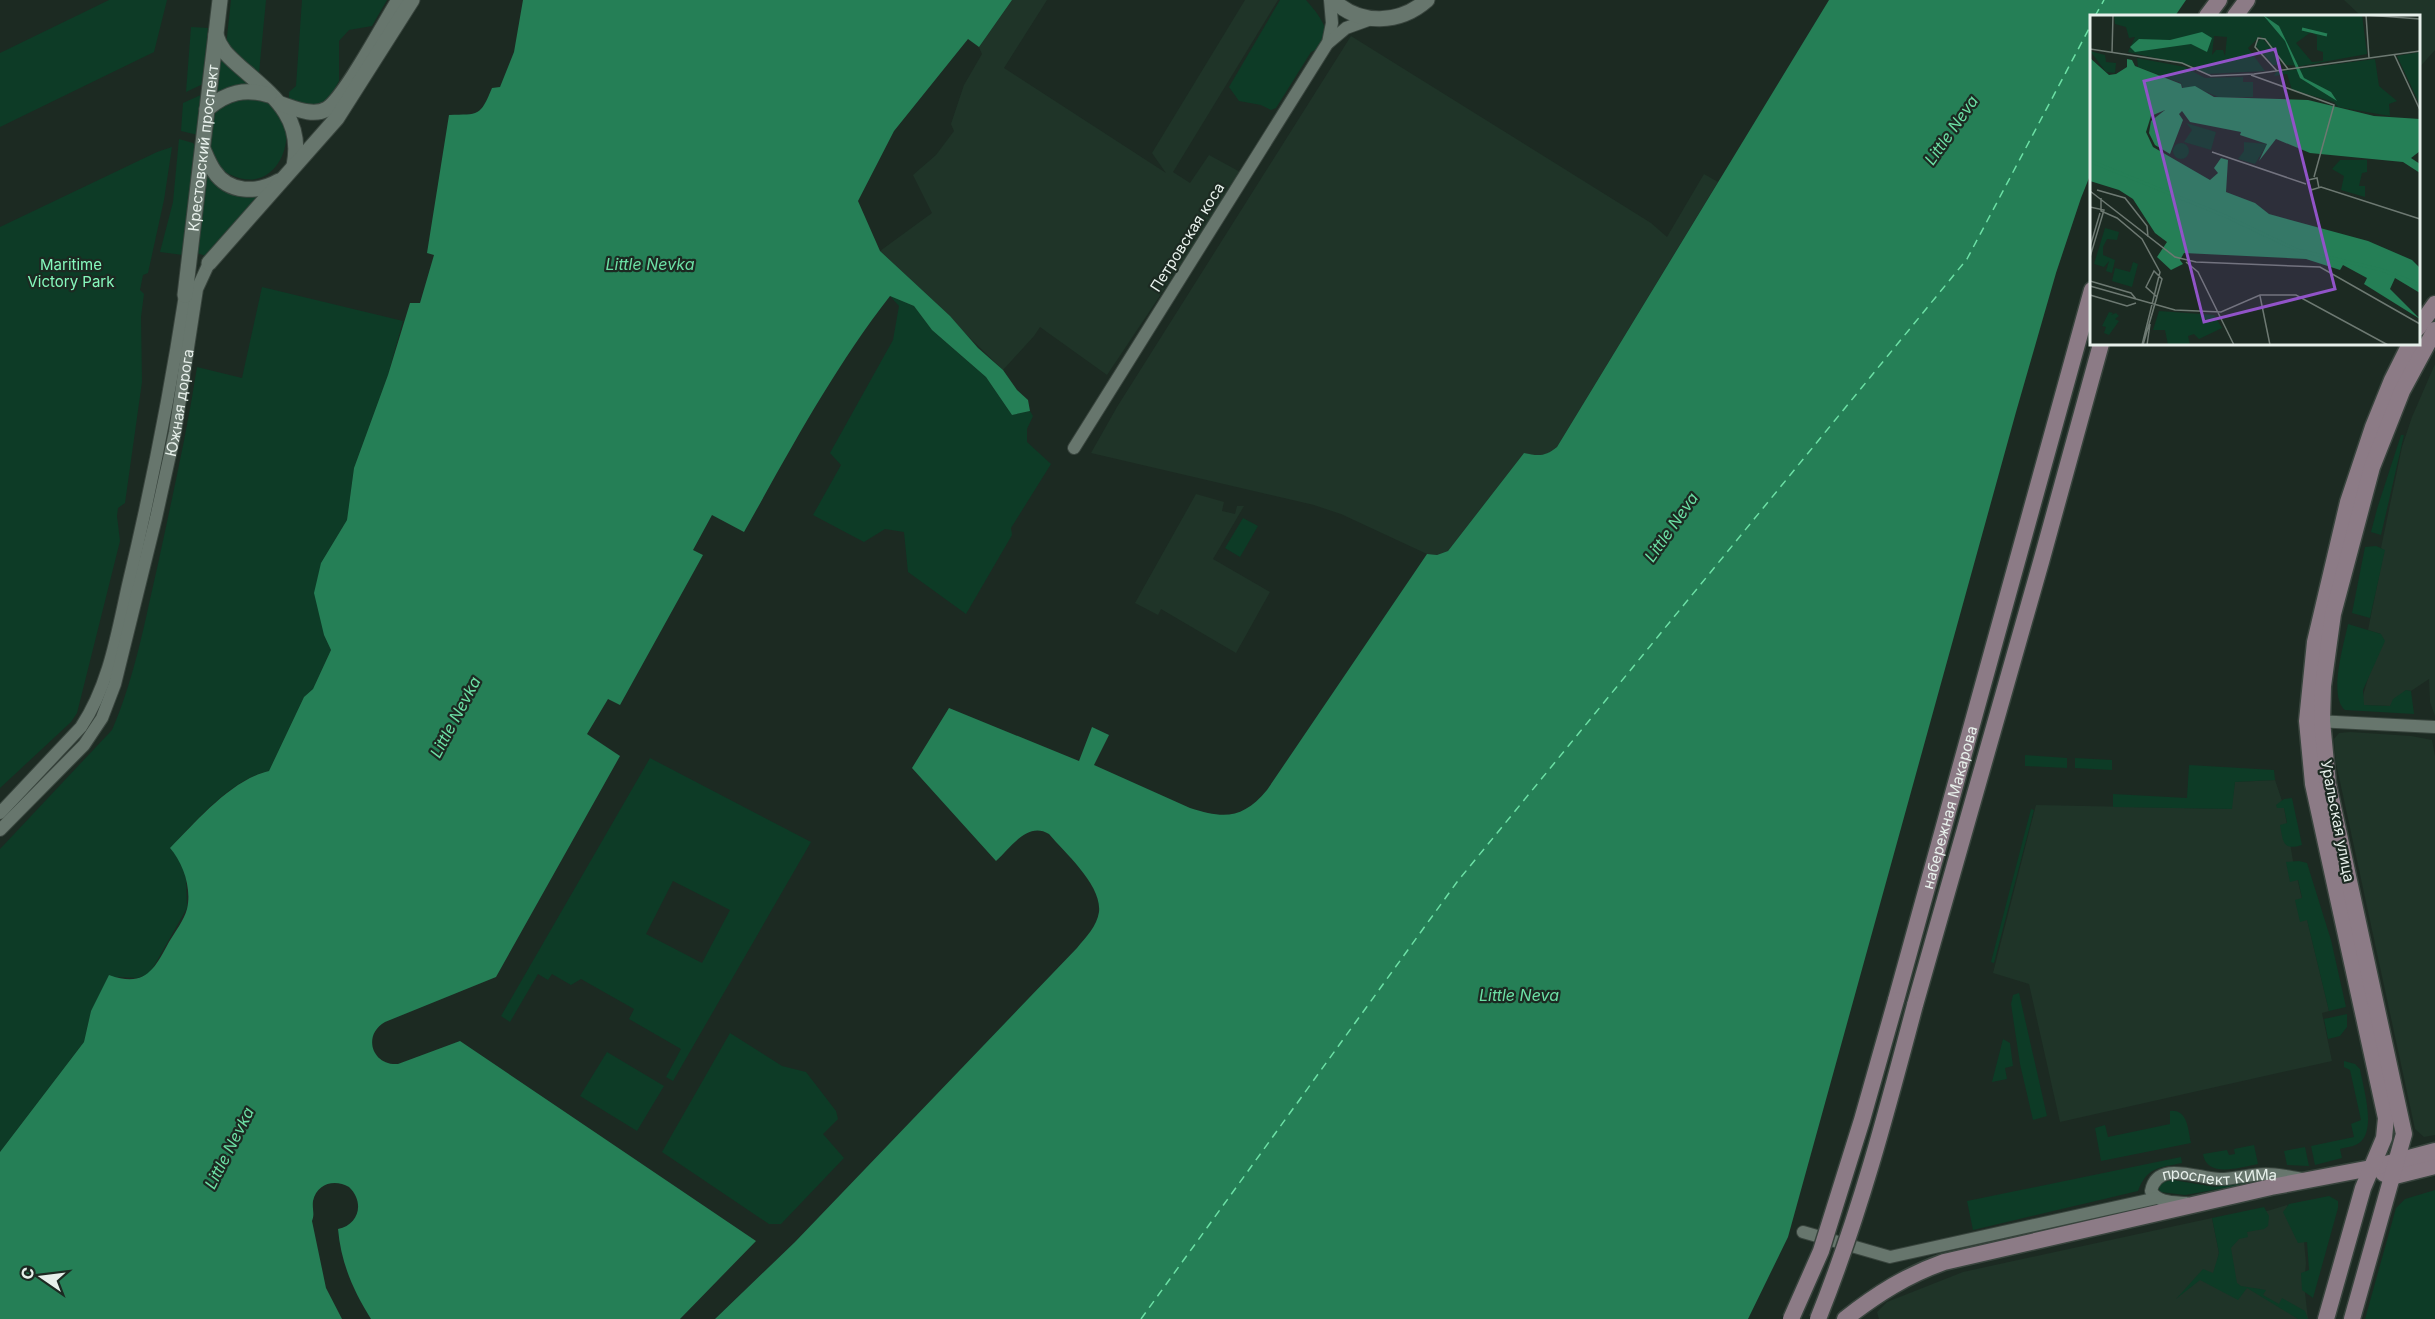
<svg xmlns="http://www.w3.org/2000/svg" width="2435" height="1319" viewBox="0 0 2435 1319" font-family="Inter,sans-serif">
	<style>
		.built { fill: #1f3428 }
		.green { fill: #0d3b26; fill-rule: evenodd }
		.water { fill: #257f56 }
		.lines { fill: none; stroke-linecap: round; stroke-linejoin: round }
		.ferry { stroke: #6ce0a5; stroke-width: 1.5; stroke-dasharray: 8 6; stroke-linecap: butt }
		.minor-casing { stroke: #38443d; stroke-width: 14 }
		.tertiary-casing { stroke: #38443d; stroke-width: 17 }
		.secondary-casing { stroke: #38443d; stroke-width: 19 }
		.minor { stroke: #67766d; stroke-width: 12 }
		.tertiary { stroke: #67766d; stroke-width: 15 }
		.secondary { stroke: #8c7b86; stroke-width: 16 }
		.secondary-bridge-casing { stroke: #38443d; stroke-width: 19; stroke-linecap: butt }
		.secondary-bridge { stroke: #8c7b86; stroke-width: 16 }
		.labels { text-anchor: middle; dominant-baseline: central; stroke-width: 4.5; stroke-linejoin: round; paint-order: stroke }
		.street-label { font-size: 15px; fill: #e7f0eb; stroke: #1c2a22 }
		.park-label { font-size: 15px; fill: #86f9bd; stroke: #1c2a22 }
		.water-label { font-size: 16px; font-style: italic; fill: #6ce0a5; stroke: #1c2a22 }
		.inset-river { fill: none; stroke: #257f56; stroke-width: 3 }
		.inset-road { fill: none; stroke: #6d7972; stroke-width: 1.5 }
		.view { fill: #9153c8; fill-opacity: 0.15; stroke: #9153c8; stroke-width: 3 }
		.inset-edge { fill: none; stroke: #e7f0eb; stroke-width: 3 }
	</style>
	<rect width="100%" height="100%" fill="#1c2a22"/>
	<path class="built" d="M1012,0H1047L1004,68L1166,173L1152,153L1245,0H1278L1173,172L1190,183L1209,155L1242,173L1107,375L1040,327L1034,336L1003,370L880,251L932,213L913,175L936,155L954,131L951,124L964,85L982,54L979,47Z
		M2344,0H2435V50L2419,68L2418,16H2361Z
		M1351,36L1651,223L1667,237L1704,174L1718,182L1557,447L1549,453L1540,457L1524,453L1448,551L1437,555L1427,554L1341,514L1314,505L1091,453L1117,407Z
		M2435,364V716L2430,702L2429,679L2411,691L2406,690L2390,706L2364,705L2362,699L2381,634L2368,630L2384,551L2381,548L2402,447L2412,417Z
		M1196,494L1224,502L1222,511L1235,514L1237,506H1244L1213,559L1270,592L1236,653L1161,609L1158,615L1135,603Z
		M2350,732L2411,736L2432,740L2435,756V1135L2424,1137L2415,1129L2336,763L2334,739L2339,733Z
		M2275,780L2284,807L2293,861L2329,1011L2322,1013L2332,1061L2060,1122L2029,984L1993,973L2036,805L2231,809L2235,782Z
		M2287,1205L2304,1241L2306,1263L2304,1284L2308,1319H1879L1877,1312L1887,1302L1963,1272L2212,1218L2219,1253L2217,1261L2234,1221Z"/>
	<path class="green" d="M109,0H167L154,52L0,127V53Z
		M231,0H266L259,73L226,46Z
		M302,0H387L372,26L349,30L339,41V81L332,93L321,105H303L289,101V92L296,86Z
		M1280,0H1306C1318,14 1341,39 1311,52L1276,108L1271,110L1261,105L1239,101L1229,87Z
		M191,27L208,28L203,84L186,92Z
		M219,52L257,89L214,96Z
		M203,94L198,135L181,131L183,103Z
		M247,95C253,96 261,95 266,98C306,116 284,202 229,174C219,169 213,159 206,151L212,111Z
		M179,139L193,143L198,150L183,255L160,252L173,202Z
		M172,147L164,200L148,273L143,275L140,290L144,294L141,317L142,382L125,503L118,508L117,516L120,541L77,713L71,722L0,788V227L157,152Z
		M206,172L247,195H263L209,257L194,252Z
		M262,287L403,321L388,375L354,468L347,520L321,563L324,635L331,650L313,689L304,697L269,771C231,779 196,821 170,848L180,860L186,879L187,908L150,973L138,978L115,977L91,1011L84,1042L0,1152V849L112,730C135,677 145,620 158,564C172,498 187,433 197,367L242,378Z
		M890,296L914,306L932,330L986,377L1012,415L1030,411L1033,416L1027,429V442L1051,464L1011,528L1012,535L966,614L908,572L904,532L885,529L864,542L813,515L841,465L830,453L893,340L899,306Z
		M2401,435H2404L2381,535L2371,532L2377,509Z
		M1243,518L1258,526L1240,557L1225,548Z
		M2376,546L2385,550L2370,618L2352,613L2365,547Z
		M2348,624L2381,634L2385,641L2363,690L2364,705L2390,706L2393,699L2406,690L2411,691L2414,714L2345,710C2328,696 2344,644 2348,624Z
		M2025,755L2067,758V768L2025,766Z
		M650,758L811,842L673,1081L666,1077L681,1049L629,1019L634,1009L581,979L571,985L552,974L548,980L538,974L510,1022L501,1016ZM673,881L730,910L702,963L646,934Z
		M2075,758L2112,760V770L2075,768Z
		M2189,765L2274,770L2275,780L2235,782L2232,809L2113,807V794L2187,798Z
		M2292,798L2302,845C2283,851 2283,842 2280,825L2287,823L2284,808H2277L2276,805L2284,799Z
		M2031,809L2034,810L1994,963L1991,962Z
		M2299,861L2307,863L2331,940L2346,1007L2329,1011L2307,920L2300,922L2295,900L2302,898L2298,880L2290,882L2286,862Z
		M2019,993L2047,1116L2033,1120L2020,1064L2011,1004L2013,995Z
		M2347,1014V1027L2340,1036L2328,1039L2324,1019Z
		M730,1033L782,1066L806,1072L836,1111L838,1119L823,1134L844,1158L781,1224H769L662,1152Z
		M2003,1039L2010,1043L2013,1066L2005,1068L2007,1079L1992,1082Z
		M607,1052L664,1086L637,1131L580,1096Z
		M2344,1061L2355,1064L2360,1069C2363,1087 2377,1131 2359,1143C2354,1147 2346,1147 2340,1149L2342,1158L2315,1165L2311,1146L2354,1137L2351,1124L2361,1120L2350,1070L2344,1067Z
		M2170,1111C2188,1109 2188,1130 2191,1143L2101,1161L2095,1128L2105,1125L2108,1137L2170,1124Z
		M2254,1145L2258,1164C2241,1167 2207,1179 2203,1154L2227,1150L2229,1155L2235,1154L2234,1149Z
		M2305,1147L2309,1166L2287,1165L2284,1151Z
		M2181,1157L2182,1163C2158,1168 2147,1167 2138,1191L1973,1230L1967,1201Z
		M2262,1179L2281,1181L2236,1186L2185,1195L2161,1192L2157,1187L2158,1183L2173,1180L2215,1187Z
		M2435,1190V1319H2365L2396,1208L2405,1199Z
		M2329,1196L2338,1201V1208L2313,1298L2302,1290L2301,1273L2309,1270L2307,1242L2298,1243L2283,1212L2289,1204Z
		M2264,1207L2269,1216L2268,1226L2264,1229L2247,1232L2248,1237L2239,1239L2231,1248L2237,1283L2241,1286L2266,1290L2263,1295L2279,1304L2282,1298L2305,1311L2308,1319H2298L2247,1288L2238,1300L2200,1280L2176,1299L2203,1269L2213,1273L2219,1253L2212,1218Z"/>
	<path class="water" d="M523,0H1012L979,47L968,39L894,131L858,201L880,251L950,316L978,348L1003,370L1017,390L1028,400L1030,411L1012,415L986,377L932,330L914,306L890,296C833,369 789,452 744,532L712,515L693,550L703,555L620,705L608,699L587,734L620,756L496,977L385,1022C362,1035 372,1066 398,1064L460,1041L756,1241L680,1319H371C353,1290 341,1263 338,1229C359,1225 365,1202 349,1187C335,1179 317,1183 313,1201C312,1209 315,1214 312,1221L326,1288L342,1319H0V1152L84,1042L91,1011L109,975C145,988 154,970 169,942C175,932 184,920 187,909C192,888 183,863 170,848C197,821 231,780 269,771L304,697L313,689L331,650L324,635L314,593L321,563L347,520L354,468L388,375L410,303H420L434,255L427,253L449,115C479,114 480,117 492,88L500,87L514,52Z
		M1829,0H2186L2175,16H2092L2091,173L2081,198L2056,273L2016,412L1788,1237L1748,1319H715L795,1242L1077,948C1086,937 1097,926 1099,912C1102,885 1065,853 1049,834C1028,821 1011,847 996,861L912,768L949,708L1079,761L1092,727L1109,735L1094,765L1190,808C1224,819 1243,819 1267,790L1427,554L1437,555L1448,551L1524,453C1538,456 1545,457 1557,447Z"/>
	<g class="lines">
		<path class="ferry" d="M2095,16L2104,0
			M1141,1319L1457,882L1967,259L2092,23"/>
		<defs>
			<g id="minor">
				<path d="M1328,43L1332,23L1330,0"/>
				<path d="M1074,448L1327,44L1346,28L1371,19"/>
				<path d="M2316,721L2435,727"/>
				<path d="M0,813L81,727C109,685 117,634 128,585C151,489 170,393 185,295"/>
				<path id="s1" d="M0,830L84,745L102,718L115,684L156,518L175,432L197,289L209,263"/>
				<path id="s2" d="M2186,1203C2173,1202 2158,1203 2151,1191C2157,1159 2199,1179 2220,1179C2235,1179 2250,1174 2266,1174C2278,1174 2290,1177 2303,1179"/>
				<path d="M1803,1232L1890,1257L2157,1198"/>
			</g>
			<g id="tertiary">
				<path d="M1333,0C1360,26 1400,24 1427,0"/>
				<path d="M216,35C220,49 228,56 238,65C272,95 304,116 294,166"/>
				<path d="M281,104C294,108 313,117 327,109C345,98 385,22 399,0"/>
				<path d="M207,109C227,92 245,88 269,95"/>
				<path d="M203,149C206,156 209,164 214,171C229,194 258,193 279,181"/>
				<path d="M209,263L337,118L412,0"/>
				<path id="s3" d="M185,295L220,0"/>
			</g>
			<g id="secondary">
				<path d="M2207,16L2219,0"/>
				<path d="M2235,16L2247,0"/>
				<path d="M2418,328L2435,304"/>
				<path id="s4" d="M1896,1000L2092,290"/>
				<path d="M1915,1005L2041,562L2101,344"/>
				<path d="M2383,1173L2391,1177L2435,1166"/>
				<path d="M1845,1319C1877,1294 1907,1275 1944,1262L2271,1187L2371,1168L2435,1151"/>
				<path d="M2326,1319L2363,1188L2384,1138L2386,1118L2313,784L2307,721L2315,642L2348,502L2373,427L2392,380L2410,344"/>
				<path d="M2352,1319L2404,1134L2328,784L2322,721L2323,686L2333,614L2372,467L2402,391L2435,330"/>
			</g>
		</defs>
		<use href="#minor" class="minor-casing"/>
		<use href="#tertiary" class="tertiary-casing"/>
		<use href="#secondary" class="secondary-casing"/>
		<use href="#minor" class="minor"/>
		<use href="#tertiary" class="tertiary"/>
		<use href="#secondary" class="secondary"/>
		<defs>
			<path id="secondary-bridge" d="M1791,1319L1821,1251L1862,1120L1896,1000
				M1818,1319C1859,1217 1887,1111 1915,1005"/>
		</defs>
		<use href="#secondary-bridge" class="secondary-bridge-casing"/>
		<use href="#secondary-bridge" class="secondary-bridge"/>
	</g>
	<g class="labels">
		<g class="street-label">
			<text stroke="none"><textPath href="#s3" startOffset="148">Крестовский проспект</textPath></text>
			<text transform="translate(1187 237) rotate(-58)">Петровская коса</text>
			<text stroke="none"><textPath href="#s1" startOffset="477">Южная дорога</textPath></text>
			<text stroke="none"><textPath href="#s4" startOffset="200">набережная Макарова</textPath></text>
			<text transform="translate(2338 821) rotate(79)">Уральская улица</text>
			<text stroke="none"><textPath href="#s2" startOffset="117">проспект КИМа</textPath></text>
		</g>
		<g class="park-label">
			<text x="71" y="264">Maritime<tspan x="71" dy="17">Victory Park</tspan></text>
		</g>
		<g class="water-label">
			<text transform="translate(1951 130) rotate(-55)">Little Neva</text>
			<text x="650" y="264">Little Nevka</text>
			<text transform="translate(1671 527) rotate(-55)">Little Neva</text>
			<text transform="translate(455 717) rotate(-62)">Little Nevka</text>
			<text x="1519" y="995">Little Neva</text>
			<text transform="translate(229 1148) rotate(-63)">Little Nevka</text>
		</g>
	</g>
	<g transform="translate(2090 15)">
		<rect width="330" height="330" fill="#1c2a22"/>
		<path d="M24,0H272L277,39L211,51L196,50L170,21L158,33L175,56L116,59L102,51L38,37L45,22L39,23L36,12L25,9ZM221,17L227,21V35L233,37V46L222,47L206,28ZM124,21L137,22L135,41L133,35H126L122,40ZM171,23L176,26L191,50H183L165,30ZM0,36L15,40L16,47L26,48L25,58L16,57ZM330,37V90L307,41ZM47,43L95,52L115,63L153,62V67H163V82H128L105,72L93,73L91,68L48,52ZM285,44L289,71L307,86L299,89L300,101L248,92L244,87L202,75L197,59L184,61L186,57ZM96,108L126,117L121,135L94,127L102,115ZM154,127L177,129L165,149L148,144L154,136ZM83 136a8 8 0 1 1 16 0a8 8 0 1 1-16 0ZM250,145H277V157L272,158L269,171H275V182L251,175L254,161L242,154ZM15,213L29,217L27,225L17,224L13,232V240L25,245L22,258L16,256L19,246L14,252L4,249ZM43,247L48,249L42,272L22,266L25,253L40,257ZM69,296L124,300L132,313L109,324L104,319L98,321L100,330H78L75,315H63ZM19,297L23,298L21,300L26,298L29,301L25,304L29,306L19,320L14,318L16,312L12,311Z" fill="#0d3b26" fill-rule="evenodd"/>
		<path d="M173,0L189,11L214,63L241,77L247,86L210,63L195,26ZM112,17L122,23L117,37L101,29L45,37L40,32L49,24L80,25ZM0,43L19,60L26,59L37,52V44L42,45L45,51L91,69L92,73L105,71L124,82L218,85L284,101L330,104V136L321,143L330,149V158L313,147L220,138L186,124L169,146L177,129L150,120L151,117L100,107L92,96L89,99L93,105L80,139L65,130L59,118L61,106L75,95L61,101L56,117L63,132L120,165L128,158L124,153L131,143L138,145L136,177L165,188L179,199L278,226L322,245L330,253V278L305,263L300,274L330,304L274,269L277,263L253,250L250,255L216,244L94,238L90,245L93,249L81,255L67,242L77,227L65,218L43,184L29,175L0,166Z" fill="#257f56"/>
		<path class="inset-river" d="M212,14L237,20M0,146L133,200L207,235L292,255L330,270"/>
		<path class="inset-road" d="M276,0L330,4M276,0L279,43M0,34L92,48L121,61L164,59L330,36M22,38L23,0M304,39L330,95M187,56L165,32L168,23L175,24L198,54M161,60L244,90L224,162M122,137L216,169M229,173L227,163L218,165L221,175L231,172L330,204M7,175L35,183L57,211L58,222M0,176L85,242L106,247L230,252L330,309M11,183V196L27,203L52,224L70,257L52,330M0,192L14,195L0,242M0,232L10,198M96,247L108,257L144,330M0,266L41,278L46,284M0,271L85,295L131,297L170,280H206L298,330M0,280L37,291L46,288M170,281L180,330M53,330L67,282L56,272L64,256L72,264L53,330M57,330L60,309"/>
		<path class="view" d="M185,34L245,274L114,307L54,66Z"/>
		<rect width="330" height="330" class="inset-edge"/>
	</g>
	<g transform="translate(42 1277) rotate(284)" stroke="#1c2a22" stroke-width="4.5" paint-order="stroke">
	<path d="M0-4.5L10 22L0 15L-10 22Z" fill="#e7f0eb"/>
	<text y="-9" font-size="16" font-weight="bold" text-anchor="middle" fill="#e7f0eb">С</text>
	</g>
</svg>
